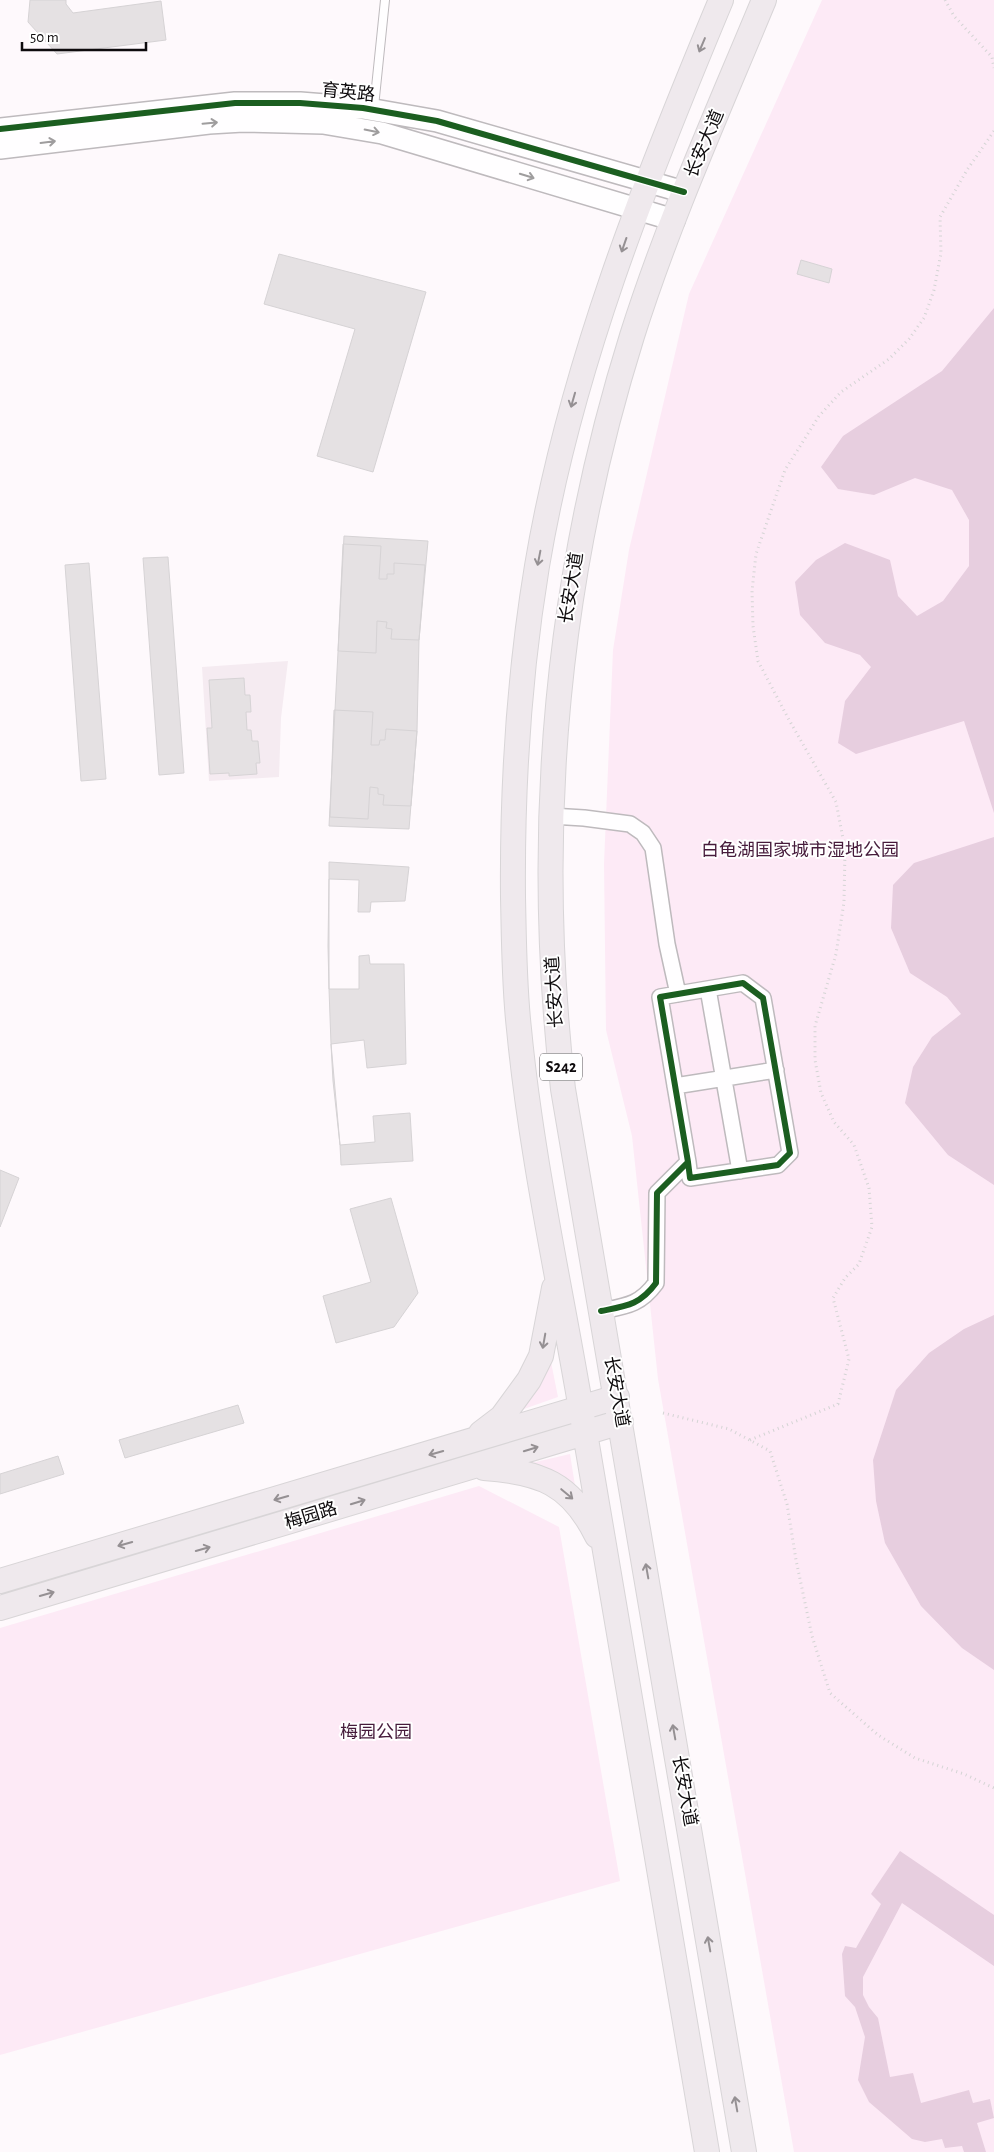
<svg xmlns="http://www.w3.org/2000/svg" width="994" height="2152" viewBox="0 0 994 2152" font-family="'Alegreya Sans','Noto Sans SC',sans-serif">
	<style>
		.built { fill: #f5ebf1 }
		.green { fill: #fdeaf6 }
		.water { fill: #e7cedf }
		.building { fill: #e5e1e3; stroke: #d6d3d5 }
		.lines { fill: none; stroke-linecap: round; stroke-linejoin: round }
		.lane-casing { stroke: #bebabd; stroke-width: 10 }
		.street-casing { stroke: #bebabd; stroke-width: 18 }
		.secondary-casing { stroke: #bebabd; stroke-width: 24 }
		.primary-casing { stroke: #d8d5d7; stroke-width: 26 }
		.path { stroke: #d4d4d4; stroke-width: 3; stroke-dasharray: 1 4; stroke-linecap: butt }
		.lane { stroke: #fffeff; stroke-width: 8 }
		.street { stroke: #fffeff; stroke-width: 15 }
		.secondary { stroke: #fffeff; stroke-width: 21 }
		.primary { stroke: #efe9ed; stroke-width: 24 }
		.cycleway-casing { stroke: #fff; stroke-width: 9 }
		.cycleway { stroke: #1b5e20; stroke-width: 6 }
		.oneway { stroke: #959093 }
		.oneway2 { stroke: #9f9d9e }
		.labels { text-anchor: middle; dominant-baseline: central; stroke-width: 4; stroke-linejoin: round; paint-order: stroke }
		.shield { fill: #fff; stroke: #565456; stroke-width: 1 }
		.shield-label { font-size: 16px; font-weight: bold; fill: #0e0b0d }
		.street-label { font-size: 18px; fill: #0e0b0d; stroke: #fff }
		.park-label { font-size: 18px; fill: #461b3b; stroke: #fff }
	</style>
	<rect width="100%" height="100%" fill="#fef9fc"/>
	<path class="built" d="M288,661L281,718L279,777L209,781L202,667Z"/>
	<path class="green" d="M822,0H994V2152H794L658,1379L632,1136L606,1030L604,864L613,650L629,550L689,294Z
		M550,1357L558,1397L521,1410Z
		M570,1454L576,1492L527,1464Z
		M479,1486L559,1527L620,1881L0,2055V1628Z"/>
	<path class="water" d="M994,308V813L964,721L856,754L838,743L845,701L871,667L860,655L825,643L800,615L795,582L816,560L845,543L890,560L898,596L917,616L943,601L969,566V520L952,490L915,478L874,495L838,489L821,467L843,436L942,371Z
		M994,837V1185L948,1155L905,1103L913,1067L932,1037L961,1014L947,997L910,973L891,928L893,885L914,863Z
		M994,1315V1670L962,1648L921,1606L885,1543L876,1501L873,1460L896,1390L929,1353L964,1329Z
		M900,1851L994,1915V1966L902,1903L863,1977V1995L869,2007L878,2018L890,2077L913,2073L921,2103L969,2090L973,2103L990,2099L994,2118L977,2123L986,2152H964L962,2146L945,2148L942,2139L925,2142L912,2139L869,2102L858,2080L865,2037L855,2007L845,1996L842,1954L845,1946L856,1948L881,1904L871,1894Z"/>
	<path class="building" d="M30,0H66V4L73,13L161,1L166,40L57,54L28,22Z
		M279,254L426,292L373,472L317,456L355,329L264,304Z
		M801,260L832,269L829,283L797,274Z
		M344,536L428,541L419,640L417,731L409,829L329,826Z
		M343,544L381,546L379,579H387V574H394V563L425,565L419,640L391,639L392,629L386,628L387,622L377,621L376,653L338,651Z
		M168,557L184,773L159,775L143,558Z
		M89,563L106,779L81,781L65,565Z
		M244,678L245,695H250L251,712H246L247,730H251L252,741H258L260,763H256L257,774L229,776V773L210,774L207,728H212L209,680Z
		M334,710L373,712L371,745H379L380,740H385L386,729L417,731L411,806L383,805L384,795L378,794V788L370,787L368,819L330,817Z
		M329,862L409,867L405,901L371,902L370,912H358L359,880L329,879Z
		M329,879V989L328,946Z
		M369,955L370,964H404L406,1064L367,1068L364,1040L331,1044L329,989H359V956Z
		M331,1044L340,1145L333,1081Z
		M410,1113L413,1161L341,1165L340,1145L375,1142L373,1116Z
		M0,1170L19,1178L0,1227Z
		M391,1198L418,1293L394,1327L336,1343L323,1296L371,1282L350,1209Z
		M238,1405L244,1423L125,1458L119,1440Z
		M58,1456L64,1474L0,1494V1474Z"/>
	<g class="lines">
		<defs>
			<path id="lane" d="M374,107L385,0"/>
			<path id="street" d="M551,816L584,818L630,824L643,833L653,848L667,944L678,994
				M708,989L740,1171
				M675,1086L776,1070
				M601,1311C626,1306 640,1305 656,1283L657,1193L688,1162L660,997L743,983L763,998L790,1153L778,1165L690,1178L688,1162"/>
			<path id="secondary" d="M0,129L235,103H300L363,108L437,121L684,192
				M0,148L209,123L243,121L323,123L382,133L674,220"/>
			<path id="primary" d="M481,1433L502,1417L529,1380L541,1356L554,1288
				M484,1468C540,1472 571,1483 597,1536
				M0,1581L617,1397
				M0,1608L621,1422
				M707,2152C666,1912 626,1672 585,1433C563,1298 532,1165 519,1029C514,985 514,941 513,897C512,787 519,675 537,566C570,369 644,184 721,0
				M744,2152L563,1089C534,834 555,582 632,336C668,222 718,111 764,0"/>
		</defs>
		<use href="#lane" class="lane-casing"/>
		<use href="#street" class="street-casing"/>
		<use href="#secondary" class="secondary-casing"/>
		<use href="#primary" class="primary-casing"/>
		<path class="path" d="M945,0L954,16L992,57L994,68
			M663,1413L729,1429L770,1451L787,1504L796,1560L812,1636L830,1693L878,1735L915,1758L964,1774L994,1788
			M750,1440L838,1404L849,1359L833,1298L845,1278L859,1264L872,1227L869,1188L854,1145L834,1122L821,1093L815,1060V1026L836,954L844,902L845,849L836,802L788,718L758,661L753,626L752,591L756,554L785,470L819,416L841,392L889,359L909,339L924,318L934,290L941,253L940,217L967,170L994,131"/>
		<use href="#lane" class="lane"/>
		<use href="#street" class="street"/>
		<use href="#secondary" class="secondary"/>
		<use href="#primary" class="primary"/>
		<defs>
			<path id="cycleway" d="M0,129L235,103H300L363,108L437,121L684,192
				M601,1311C626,1306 640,1305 656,1283L657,1193L688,1162L660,997L743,983L763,998L790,1153L778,1165L690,1178L688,1162"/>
		</defs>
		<use href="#cycleway" class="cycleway-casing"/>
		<use href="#cycleway" class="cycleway"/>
	</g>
	<defs><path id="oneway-shaft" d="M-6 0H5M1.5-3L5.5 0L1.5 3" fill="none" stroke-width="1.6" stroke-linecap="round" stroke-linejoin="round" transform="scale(1.25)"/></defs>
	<g class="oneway">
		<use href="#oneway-shaft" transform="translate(702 45) rotate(113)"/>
		<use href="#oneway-shaft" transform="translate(624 245) rotate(109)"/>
		<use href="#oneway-shaft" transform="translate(573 400) rotate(106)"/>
		<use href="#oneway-shaft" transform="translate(539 558) rotate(101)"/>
		<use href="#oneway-shaft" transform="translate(544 1341) rotate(100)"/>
		<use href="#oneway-shaft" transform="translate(531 1449) rotate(-17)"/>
		<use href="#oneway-shaft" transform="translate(436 1453) rotate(164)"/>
		<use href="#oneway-shaft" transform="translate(567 1494) rotate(40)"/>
		<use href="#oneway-shaft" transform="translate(281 1498) rotate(164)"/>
		<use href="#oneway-shaft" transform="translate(358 1502) rotate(-17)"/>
		<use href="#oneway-shaft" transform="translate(125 1544) rotate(164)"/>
		<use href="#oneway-shaft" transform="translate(203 1549) rotate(-16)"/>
		<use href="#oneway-shaft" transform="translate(647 1571) rotate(-100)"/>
		<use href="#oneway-shaft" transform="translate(47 1594) rotate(-16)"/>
		<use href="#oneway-shaft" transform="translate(674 1732) rotate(-100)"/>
		<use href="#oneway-shaft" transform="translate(709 1944) rotate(-100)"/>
		<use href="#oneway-shaft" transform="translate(736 2104) rotate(-100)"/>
	</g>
	<g class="oneway2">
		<use href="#oneway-shaft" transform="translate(210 123) rotate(-5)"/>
		<use href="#oneway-shaft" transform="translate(372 131) rotate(11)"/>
		<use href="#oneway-shaft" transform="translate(48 142) rotate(-7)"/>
		<use href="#oneway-shaft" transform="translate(527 176) rotate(17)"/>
	</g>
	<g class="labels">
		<rect class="shield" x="540" y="1053.5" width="42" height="27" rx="4"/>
		<g class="shield-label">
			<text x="561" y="1067">S242</text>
		</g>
		<g class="street-label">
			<text transform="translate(348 93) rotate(6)">育英路</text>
			<text transform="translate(705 144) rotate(-67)">长安大道</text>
			<text transform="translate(572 588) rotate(-81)">长安大道</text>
			<text transform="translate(555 992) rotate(-93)">长安大道</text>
			<text transform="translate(616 1392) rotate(80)">长安大道</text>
			<text transform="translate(311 1516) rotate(-17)">梅园路</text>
			<text transform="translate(684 1791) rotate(80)">长安大道</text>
		</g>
		<g class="park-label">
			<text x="800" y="851">白龟湖国家城市湿地公园</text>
			<text x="376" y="1733">梅园公园</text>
		</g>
	</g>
	<path d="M22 42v8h124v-8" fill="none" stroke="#0e0b0d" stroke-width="2.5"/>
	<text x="30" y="42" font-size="15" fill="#0e0b0d" stroke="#ffffff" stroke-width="4" paint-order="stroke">50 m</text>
</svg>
